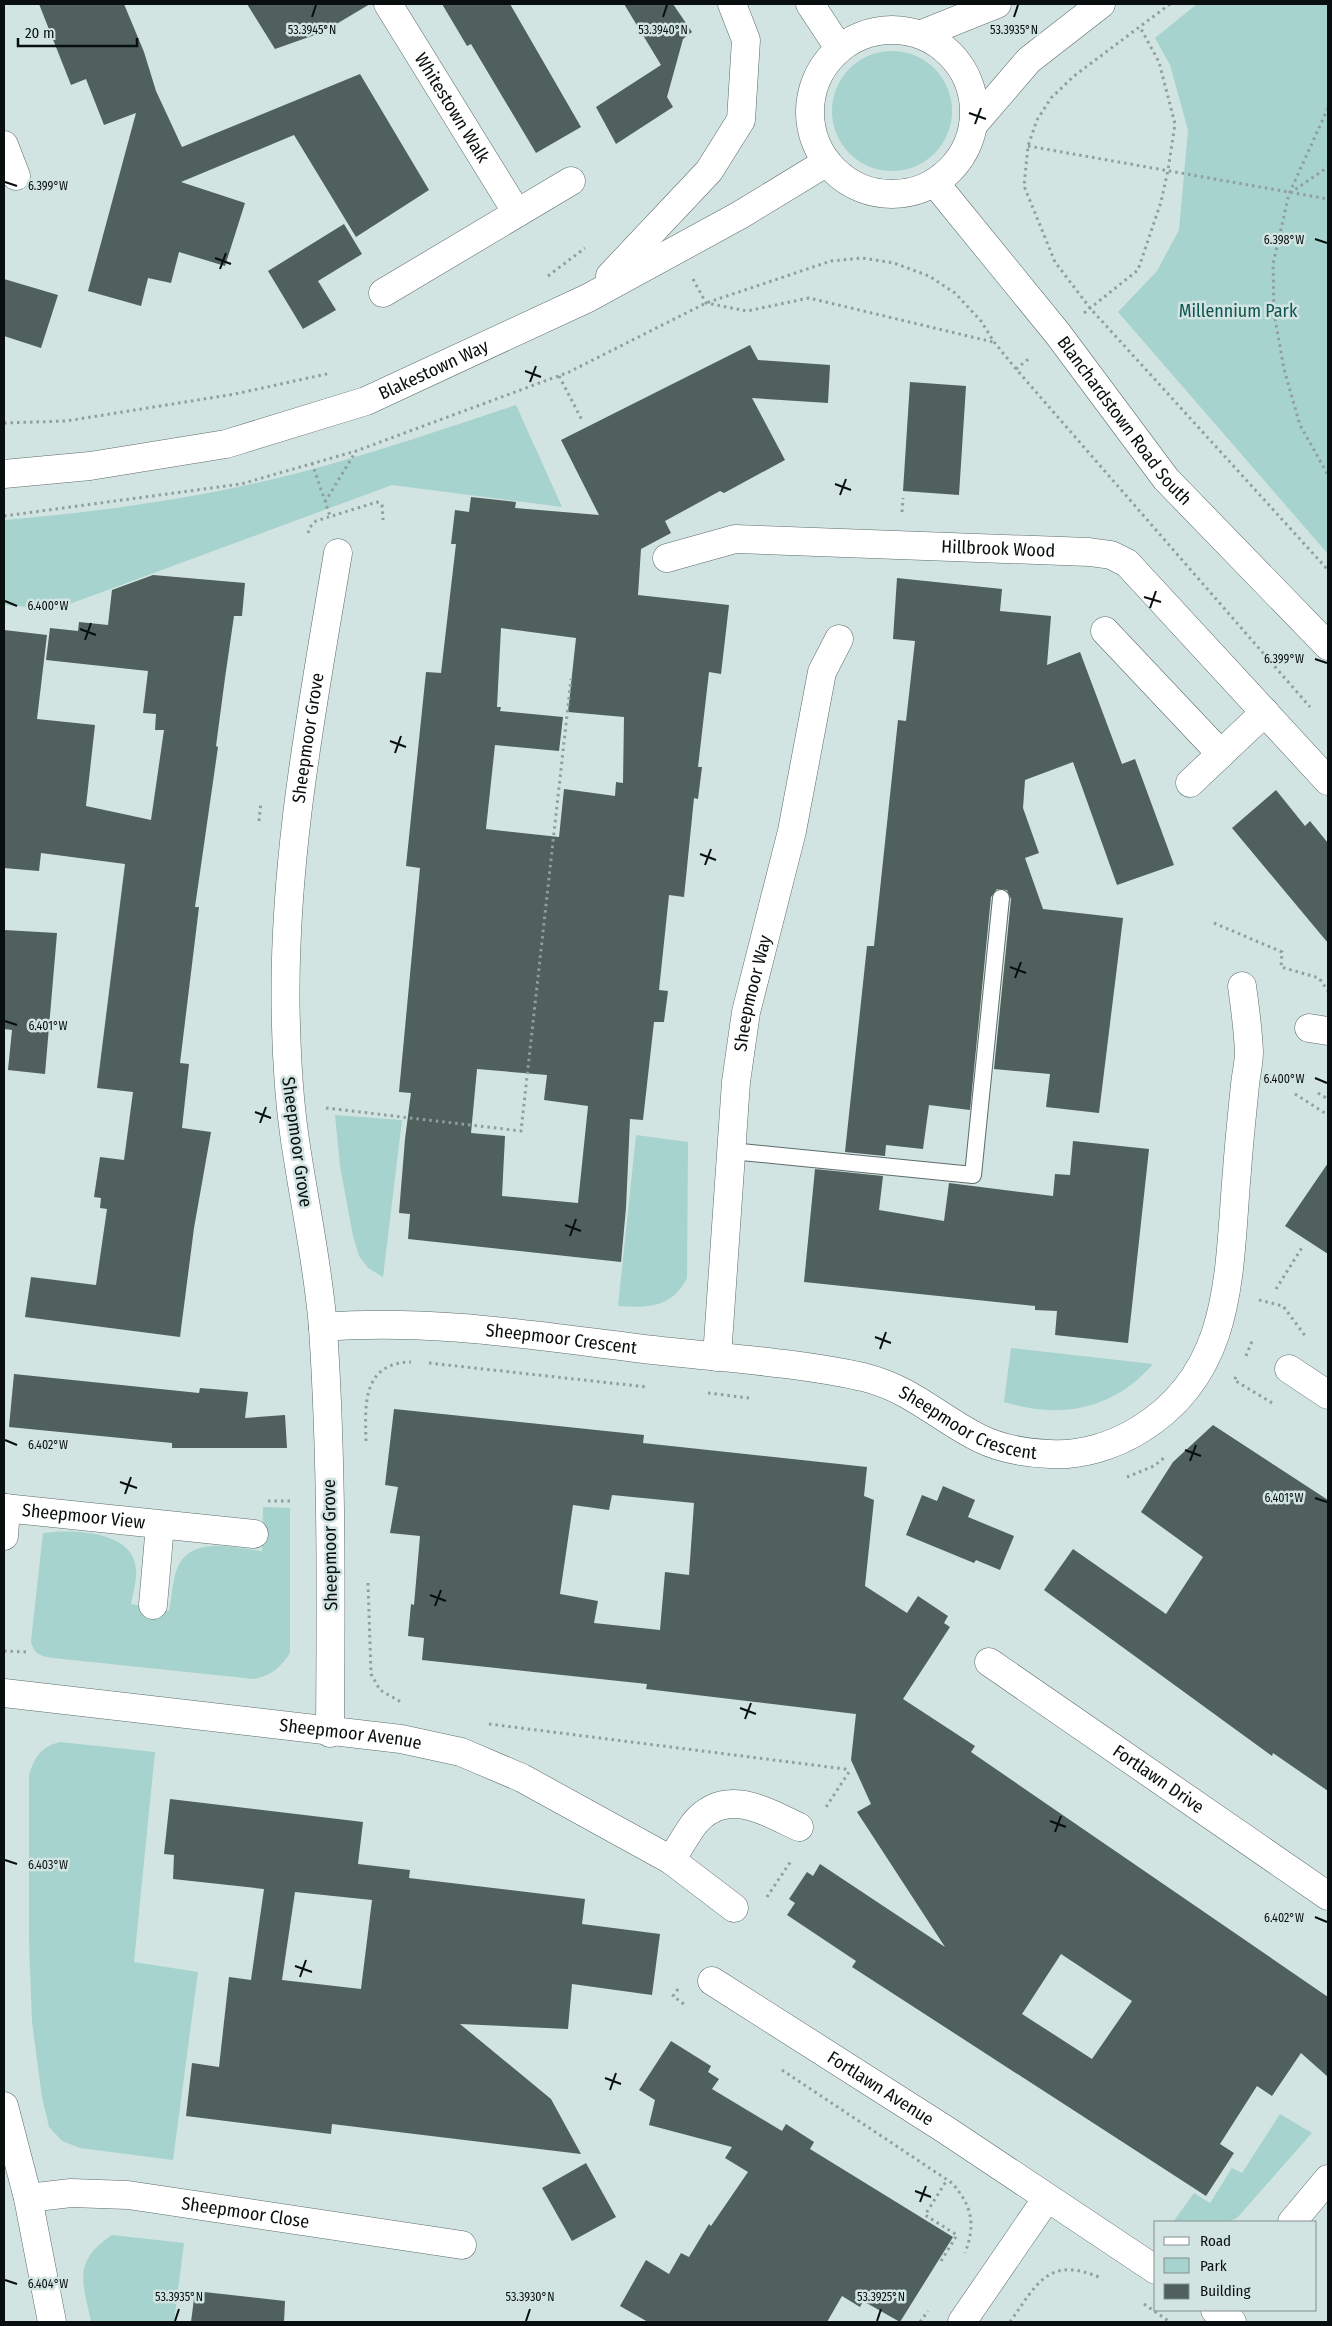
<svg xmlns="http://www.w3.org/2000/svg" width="1332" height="2326" viewBox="0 0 1332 2326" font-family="'Fira Sans Condensed',sans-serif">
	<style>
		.green { fill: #a6d3cd }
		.building { fill: #4f605d; fill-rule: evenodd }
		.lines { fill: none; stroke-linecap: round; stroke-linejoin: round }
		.lane-casing { stroke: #5b6c6a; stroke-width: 18 }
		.street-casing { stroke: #5b6c6a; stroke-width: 29 }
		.secondary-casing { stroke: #5b6c6a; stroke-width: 29 }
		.path { stroke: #909f9d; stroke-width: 3; stroke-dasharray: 2.5 4; stroke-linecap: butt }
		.lane { stroke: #fff; stroke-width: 16 }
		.street { stroke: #fff; stroke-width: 28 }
		.secondary { stroke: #fff; stroke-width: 28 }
		.ticks { fill: none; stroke: #080f0e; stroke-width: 2 }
		.labels { text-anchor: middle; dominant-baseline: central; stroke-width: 5; stroke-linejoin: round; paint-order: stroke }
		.street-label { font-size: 18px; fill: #080f0e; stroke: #d1e4e1 }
		.park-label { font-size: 18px; fill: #0f554f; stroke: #d1e4e1 }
		.ticks-label { font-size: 12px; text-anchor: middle; fill: #080f0e; stroke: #d1e4e1; stroke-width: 5; stroke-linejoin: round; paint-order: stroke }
	</style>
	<rect width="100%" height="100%" fill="#d1e4e1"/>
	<path class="green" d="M1197,4H1328V554L1118,312L1157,271L1179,230L1188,130L1170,65L1155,38Z
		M832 111a60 60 0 1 1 120 0a60 60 0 1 1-120 0Z
		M516,405L562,507L392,485L56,609L4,605V520C112,511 219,495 324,466C389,448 452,426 516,405Z
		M335,1115L402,1120L383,1277L368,1268L359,1256L353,1236L340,1166Z
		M636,1135L688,1142L687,1278C672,1308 648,1308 618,1306Z
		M1011,1348L1153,1364C1114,1409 1061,1420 1004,1402Z
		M263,1507L290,1508V1653C280,1668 272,1675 254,1679L53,1658C41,1656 34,1655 31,1641L43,1533C72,1529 135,1530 136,1570C137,1581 133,1593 131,1604L169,1611C172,1598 172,1582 177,1569C190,1535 234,1548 262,1551Z
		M60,1742L155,1752L134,1962L198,1972L173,2160L80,2148L62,2141L49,2127L42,2097L32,2022L29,1942V1776C34,1757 41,1747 60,1742Z
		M1280,2114L1312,2133L1237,2218L1227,2222H1173L1194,2193L1210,2203L1232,2168L1242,2173Z
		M112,2235L184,2243L174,2322H91C83,2281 72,2262 112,2235Z"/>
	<path class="building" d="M39,4H124L144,52L156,91L182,147L360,74L429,190L356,237L294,135L181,182L245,203L225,266L179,252L171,283L148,278L141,306L88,291L136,113L104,125L86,79L71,85Z
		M247,4H370L323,32L275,49Z
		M442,4H510L581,127L536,153L471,44L467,46Z
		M624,4H673L692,32L683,39L667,97L673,107L616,144L596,107L661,65Z
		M344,224L362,254L318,281L336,310L303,329L268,271Z
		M4,279L58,295L41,348L4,336Z
		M750,345L758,360L830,365L828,403L752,398L785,460L724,493L720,491L665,521L671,533L641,549L638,595L729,605L721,674L709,672L698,767H702L698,799L694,798L684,897L669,895L659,990L668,991L664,1022H654L643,1120L630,1119L626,1208L621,1262L408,1239L410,1214L399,1213L405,1139L411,1093L399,1092L420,868L406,866L426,672L441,673L456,544H451L455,510L469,512L471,497L516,502L515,508L599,515L561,440ZM501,628L576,638L568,712L624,717L623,783L616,782L615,796L564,789L559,837L486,829L495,745L559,751L563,717L500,711L501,707H497ZM477,1069L547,1075L544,1100L588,1106L578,1203L502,1196L505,1136L471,1133Z
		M910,382L966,386L959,495L903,491Z
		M153,575L245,583L242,616H234L225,678L216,746L218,747L195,907H199L180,1063L189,1064L182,1128L211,1132L194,1228L180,1337L25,1317L31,1277L96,1285L107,1209L100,1208L101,1198L94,1197L100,1157L124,1160L133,1092L97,1088L125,864L41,853L39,871L4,868V630L47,635L37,719L95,725L86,806L151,820L164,730H155L156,714L143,713L148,671L46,660L50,628L78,631L79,622L108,625L112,590Z
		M897,578L1002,589L1000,611L1051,616L1047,665L1080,652L1122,764L1135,759L1174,865L1117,885L1073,762L1025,780L1023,808L1039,853L1025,858L1043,909L1123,918L1099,1113L1046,1107L1050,1074L994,1069L1011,899L1007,890L997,889L991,897L970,1110L929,1105L923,1149L886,1145L885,1156L845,1152L867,946H874L898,720L906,721L915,641L893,639Z
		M1276,790L1305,826L1310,821L1328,843V943L1232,828Z
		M4,930L57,933L45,1074L8,1070L12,1030L4,1029Z
		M1073,1141L1149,1149L1128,1343L1055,1335L1057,1311L1035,1310V1306L804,1282L815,1169L883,1176L879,1210L944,1221L949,1183L1053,1196L1055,1174L1070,1175Z
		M1328,1163V1254L1285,1226Z
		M14,1374L199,1393L200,1388L248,1392L245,1418L285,1415L287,1448H172V1443L9,1427Z
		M394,1409L644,1435L643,1443L867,1467L864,1496L874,1500L865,1586L907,1613L918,1596L948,1616L944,1623L950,1627L903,1699L975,1746L971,1752L1328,1997V2077L1301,2053L1272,2096L1257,2086L1220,2144L1234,2153L1206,2196L852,1967L856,1961L787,1915L795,1903L789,1899L807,1872L813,1876L820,1864L945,1947L857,1812L871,1804L851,1760L856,1714L646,1689L647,1684L422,1660L424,1638L408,1636L411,1604L414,1605L420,1536L390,1533L398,1487L385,1485ZM612,1495L694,1503L689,1575L665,1572L660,1630L594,1623L598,1601L560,1594L573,1505L609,1510ZM1061,1954L1132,2001L1092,2059L1022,2014Z
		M1213,1425L1328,1500V1791L1273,1753L1272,1756L1044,1590L1073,1549L1166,1614L1203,1557L1141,1512L1173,1462Z
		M943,1486L975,1500L968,1517L1014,1536L1000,1570L976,1560L974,1563L906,1535L922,1495L937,1501Z
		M170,1799L363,1822L358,1864L410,1870L409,1878L585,1899L582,1924L660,1934L652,1995L572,1984L568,2029L460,2024L551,2099L581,2154L332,2124L331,2134L186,2116L192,2063L219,2067L229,1977L251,1980L264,1889L173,1879L174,1855L164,1854ZM295,1892L372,1900L361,1989L282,1980Z
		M671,2041L711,2066L708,2072L719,2079L712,2089L782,2131L786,2124L814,2142L810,2149L953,2237L900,2322L863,2301L860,2307L842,2296L827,2322H648L620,2306L646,2260L669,2274L681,2253L689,2257L709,2224L711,2226L748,2172L725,2158L732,2147L649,2125L655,2100L639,2090Z
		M586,2163L616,2217L572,2241L542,2188Z
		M195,2291L285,2301L284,2322H191Z"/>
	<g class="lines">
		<defs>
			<path id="lane" d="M731,1151L973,1175L1001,898"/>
			<g id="street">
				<path id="s1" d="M388,4L517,213"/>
				<path d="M922,34L997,4"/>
				<path d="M974,124L1029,60L1101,4"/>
				<path d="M4,145L16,176"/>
				<path d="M383,293L571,181"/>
				<path id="s2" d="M667,558L735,539L1089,552L1111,555L1127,563L1328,781"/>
				<path d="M1105,631L1221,754"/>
				<path d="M1190,783L1265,712"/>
				<path d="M1309,1028L1328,1031"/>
				<path id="s3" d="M323,1327C433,1318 543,1337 653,1350C723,1358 794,1362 863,1377C912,1389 937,1417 979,1438C1001,1449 1026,1453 1050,1454C1080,1456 1113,1446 1139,1430C1235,1372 1228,1270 1237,1171C1239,1142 1242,1114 1245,1085C1246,1074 1249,1063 1249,1052C1248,1031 1245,1007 1242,986"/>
				<path id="s4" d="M717,1357L736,1082L746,1012L792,831L822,672L839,639"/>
				<path d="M1289,1369L1328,1395"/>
				<path id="s5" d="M4,1508L254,1534"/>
				<path d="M4,1536L6,1508"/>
				<path d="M153,1605L160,1525"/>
				<path id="s6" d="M989,1662L1328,1896"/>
				<path id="s7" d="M4,1693L401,1739L461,1752L522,1778L671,1860L734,1908"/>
				<path id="s8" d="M330,1733C331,1597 332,1462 323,1328C318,1262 303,1198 294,1133C289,1097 287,1062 286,1026C281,868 312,709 338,553"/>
				<path d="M671,1860C679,1848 686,1835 694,1824C725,1786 765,1811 799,1827"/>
				<path id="s9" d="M712,1981L946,2130L1156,2270"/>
				<path d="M4,2106L28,2198L52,2322"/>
				<path id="s10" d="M28,2198L71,2193L128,2195L462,2245"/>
				<path d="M1292,2222L1328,2179"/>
				<path d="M1215,2310L1232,2322"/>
				<path d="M962,2322L1047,2198"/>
			</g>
			<g id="secondary">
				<path d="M810,4L839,48"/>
				<circle cx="892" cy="112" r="82"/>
				<path id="s11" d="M935,183L1058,334L1166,479L1328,646"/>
				<path d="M610,276L709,171L741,120L746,40L732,4"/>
				<path id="s12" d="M4,474L90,466L226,444L366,401L588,298L740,215L827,162"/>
			</g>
		</defs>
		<use href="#lane" class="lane-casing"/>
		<use href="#street" class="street-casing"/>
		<use href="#secondary" class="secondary-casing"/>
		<path class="path" d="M1170,4L1074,76L1051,98L1037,120L1028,146L1024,186L1055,262L1090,308L1328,570
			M1328,108L1289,194L1273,264L1274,313L1284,369L1300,425L1328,475
			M1028,146L1328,199
			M1290,193L1328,167
			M548,276L585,248
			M693,279L706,303L747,311L809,298L993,342
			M1084,313L1138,270L1161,202L1168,170L1175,124L1159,62L1140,27
			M1016,369L1031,357
			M559,376L583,422
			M4,423L66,421L235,394L331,373
			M312,463L330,516
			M325,502L356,451
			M902,512L903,498
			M4,516L241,484L356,451L569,372L706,303L831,261L862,258L894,263L929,276L955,293L981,321L994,342L1016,369L1310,707
			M308,533L310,527L316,521L377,502L382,505L383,520
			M259,821L261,802
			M1214,923L1282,952L1281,967L1319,978L1328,991
			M1318,1093L1328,1099
			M1295,1094L1328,1115
			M326,1108L521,1131L571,679
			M1276,1289L1303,1246
			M1259,1300L1283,1306L1306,1337
			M1246,1356L1252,1341
			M429,1363L647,1387
			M1236,1377L1234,1380L1274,1404
			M708,1393L749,1398
			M366,1441C365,1405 362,1363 411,1362
			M1127,1477L1154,1466L1165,1457
			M268,1501H294
			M368,1583L371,1674L380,1690L401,1702
			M4,1651L28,1652
			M489,1724L845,1769L849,1772L826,1807
			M767,1897L791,1861
			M678,1989L673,1996L685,2005
			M782,2070L952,2183C972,2206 976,2224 965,2253
			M941,2261L957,2235L925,2215L947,2180
			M1144,2304L1170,2322
			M920,2322L928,2311
			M1010,2322C1037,2284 1048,2255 1101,2278"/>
		<use href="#lane" class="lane"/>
		<use href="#street" class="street"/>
		<use href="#secondary" class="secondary"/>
	</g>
	<path class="ticks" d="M312,17L316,5M663,17L667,5M1014,17L1018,5M969,113L986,119M975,124L981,108M5,182L17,186M1315,239L1327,243M215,258L231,264M220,269L226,253M525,371L541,377M530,382L536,366M835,484L851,490M840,495L846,479M1144,597L1161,602M5,601L17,606M1150,608L1156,591M80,629L96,635M85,640L91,623M1315,659L1327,663M390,741L406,747M395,753L401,736M700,854L716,860M705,865L711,849M1010,967L1026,973M1015,978L1021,962M5,1021L17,1025M1315,1078L1327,1083M255,1112L271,1118M260,1123L266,1107M565,1225L581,1231M570,1236L576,1219M875,1337L891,1343M880,1349L886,1332M5,1440L17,1445M1185,1450L1201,1456M1190,1461L1196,1445M120,1482L137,1488M125,1494L131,1477M1315,1498L1327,1502M430,1595L446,1601M435,1606L441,1590M740,1708L756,1714M745,1719L751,1703M1050,1821L1066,1827M1055,1832L1061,1816M5,1860L17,1864M1315,1917L1327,1922M295,1966L312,1972M300,1977L306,1960M605,2078L621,2084M610,2090L616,2073M915,2191L931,2197M920,2202L926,2186M5,2280L17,2284M175,2321L179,2309M526,2321L530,2309M877,2321L881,2309"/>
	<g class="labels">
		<g class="street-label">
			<text stroke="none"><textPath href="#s1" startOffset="122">Whitestown Walk</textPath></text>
			<text stroke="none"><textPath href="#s12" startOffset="445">Blakestown Way</textPath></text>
			<text stroke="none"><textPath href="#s11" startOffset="304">Blanchardstown Road South</textPath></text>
			<text stroke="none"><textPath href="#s2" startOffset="334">Hillbrook Wood</textPath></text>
			<text stroke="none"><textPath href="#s8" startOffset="999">Sheepmoor Grove</textPath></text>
			<text stroke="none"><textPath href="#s4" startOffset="366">Sheepmoor Way</textPath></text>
			<text transform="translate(297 1142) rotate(82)">Sheepmoor Grove</text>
			<text stroke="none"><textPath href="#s3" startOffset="239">Sheepmoor Crescent</textPath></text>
			<text stroke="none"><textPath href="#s3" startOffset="659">Sheepmoor Crescent</textPath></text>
			<text stroke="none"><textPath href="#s5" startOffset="80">Sheepmoor View</textPath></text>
			<text transform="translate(330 1545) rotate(-91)">Sheepmoor Grove</text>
			<text stroke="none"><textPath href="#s7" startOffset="349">Sheepmoor Avenue</textPath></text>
			<text stroke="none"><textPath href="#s6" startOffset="206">Fortlawn Drive</textPath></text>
			<text stroke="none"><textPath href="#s9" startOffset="200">Fortlawn Avenue</textPath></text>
			<text stroke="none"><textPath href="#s10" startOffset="219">Sheepmoor Close</textPath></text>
		</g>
		<g class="park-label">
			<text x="1238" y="311">Millennium Park</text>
		</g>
	</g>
	<g class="ticks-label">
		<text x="312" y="34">53.3945°N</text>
		<text x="663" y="34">53.3940°N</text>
		<text x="1014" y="34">53.3935°N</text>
		<text x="48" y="190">6.399°W</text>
		<text x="1284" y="244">6.398°W</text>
		<text x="48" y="610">6.400°W</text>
		<text x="1284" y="663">6.399°W</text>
		<text x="48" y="1030">6.401°W</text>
		<text x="1284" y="1083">6.400°W</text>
		<text x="48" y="1449">6.402°W</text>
		<text x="1284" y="1502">6.401°W</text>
		<text x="48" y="1869">6.403°W</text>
		<text x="1284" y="1922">6.402°W</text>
		<text x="48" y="2288">6.404°W</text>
		<text x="179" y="2301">53.3935°N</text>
		<text x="530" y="2301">53.3930°N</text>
		<text x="881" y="2301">53.3925°N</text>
	</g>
	<rect width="1332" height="2326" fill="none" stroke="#080f0e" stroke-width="10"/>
	<rect x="1154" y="2221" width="162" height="90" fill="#d1e4e1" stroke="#818f8d"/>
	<rect x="1164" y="2237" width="25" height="8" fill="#ffffff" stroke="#818f8d"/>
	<text x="1200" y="2246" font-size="15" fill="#080f0e">Road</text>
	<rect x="1164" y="2258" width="25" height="15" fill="#a6d3cd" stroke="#818f8d"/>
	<text x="1200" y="2271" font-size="15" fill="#080f0e">Park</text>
	<rect x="1164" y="2284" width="25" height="15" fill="#4f605d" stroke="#818f8d"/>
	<text x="1200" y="2296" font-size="15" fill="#080f0e">Building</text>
	<path d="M18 38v8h119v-8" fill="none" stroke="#080f0e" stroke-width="2.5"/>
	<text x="25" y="38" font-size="15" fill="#080f0e" stroke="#d1e4e1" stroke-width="4" paint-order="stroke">20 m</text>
</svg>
